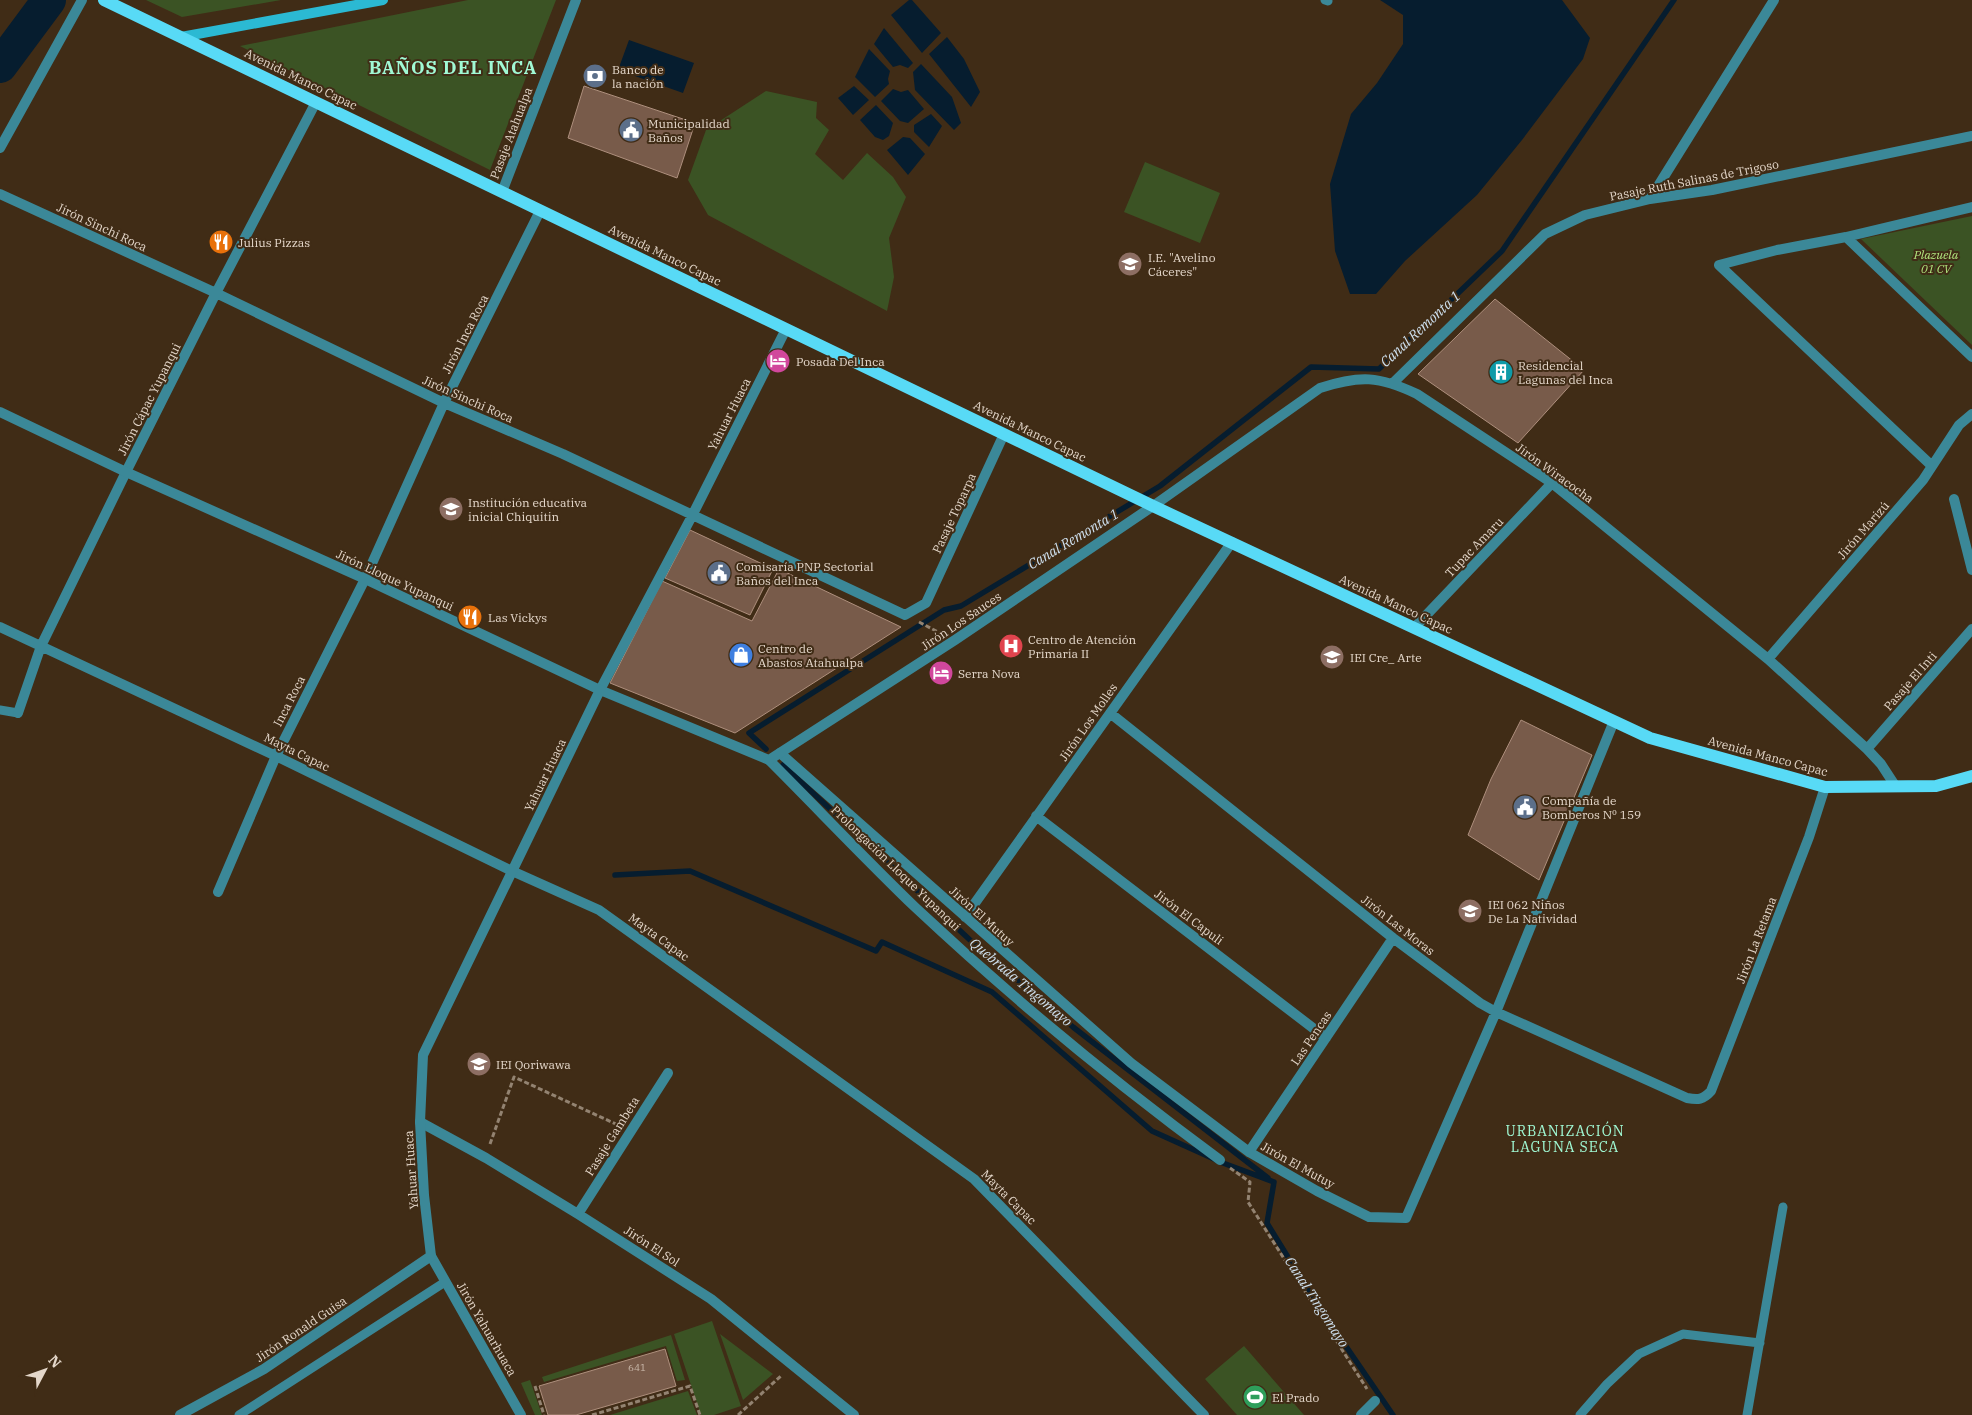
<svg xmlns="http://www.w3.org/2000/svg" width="1972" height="1415" viewBox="0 0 1972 1415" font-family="'IBM Plex Serif',serif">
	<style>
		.green { fill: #3b5324 }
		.water { fill: #061d2f }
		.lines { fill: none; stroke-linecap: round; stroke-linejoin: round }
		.stream { stroke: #061d2f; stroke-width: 5.5 }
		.river { stroke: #061d2f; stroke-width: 34 }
		.building { fill: #785b4a; stroke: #ae8f7d }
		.path { stroke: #938371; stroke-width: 3; stroke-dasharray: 5 2.5; stroke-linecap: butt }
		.service { stroke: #3b8898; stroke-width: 9 }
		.minor { stroke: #3b8898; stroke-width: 10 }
		.tertiary { stroke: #3b8898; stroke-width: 10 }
		.secondary { stroke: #2bb9d3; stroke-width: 10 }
		.primary { stroke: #58daf6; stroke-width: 12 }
		.labels { text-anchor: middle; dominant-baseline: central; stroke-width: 4; stroke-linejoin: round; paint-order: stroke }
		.number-label { font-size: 10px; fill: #c9b8aa }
		.poi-label { font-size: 12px; fill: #e4d7ca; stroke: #402c16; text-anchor: start }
		.street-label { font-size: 12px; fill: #e4d7ca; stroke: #402c16 }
		.park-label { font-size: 12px; font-style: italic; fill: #b0e57e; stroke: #402c16 }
		.water-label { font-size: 14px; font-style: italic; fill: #cfe1f0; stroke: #402c16 }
		.neighbourhood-label { font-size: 14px; letter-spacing: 1px; fill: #a0f9d4; stroke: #402c16 }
		.district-label { font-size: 18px; font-weight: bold; letter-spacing: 1px; fill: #a0f9d4; stroke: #402c16 }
	</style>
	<rect width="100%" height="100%" fill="#402c16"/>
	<path class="green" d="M146,0H281L182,17Z
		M468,0H556L490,170L240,46Z
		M766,91L817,102L816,118L829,130L815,154L843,180L867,153L893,177L906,197L889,238L894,277L887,311L708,215L688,180L706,130Z
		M1145,162L1220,193L1200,243L1124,212Z
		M1972,216V345L1861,239Z
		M712,1321L741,1406L714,1415H701L674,1334Z
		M720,1334L773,1374L743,1400Z
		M671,1335L685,1380L677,1381L666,1346L544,1382L542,1377Z
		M1244,1346L1304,1415H1237L1205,1379Z
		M530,1380L542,1415H535L521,1383Z
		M688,1391L697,1415H610Z"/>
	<path class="water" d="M909,0H912L941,33L922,53L891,15Z
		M1380,0H1562L1590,38L1583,59L1522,140L1477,195L1405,261L1376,294H1350L1335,251L1330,184L1351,114L1377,83L1403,44V15Z
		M884,28L913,63L908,68L900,65L893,67L874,44Z
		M947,37L964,59L980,92L971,107L929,54Z
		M629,40L694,63L683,93L618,70Z
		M869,49L890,71L888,79L889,84L875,97L855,77Z
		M921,64L952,97L961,123L954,130L915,90L913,72Z
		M854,86L869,100L853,115L838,98Z
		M893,89L901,92L908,90L924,109L908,123L900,121L881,101Z
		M876,105L893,123L889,136L883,140L875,137L860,120Z
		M931,114L942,126L929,147L914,132V125Z
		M903,137L910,138L925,154L908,175L887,150Z"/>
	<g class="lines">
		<path class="stream" d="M766,749L749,733L944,610L961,606L1160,486L1311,367L1379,369L1502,251L1674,0
			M783,765L970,940L1073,1027L1268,1178
			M615,875L690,871L876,951L882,942L992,992L1152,1131L1223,1163L1274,1182
			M1274,1182L1267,1223L1315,1301L1393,1415"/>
		<path class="river" d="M0,66L49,0"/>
	</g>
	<path class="building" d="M584,86L695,123L677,178L568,138Z
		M1495,299L1584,370L1518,443L1418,374Z
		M690,530L773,569L750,615L665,578Z
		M779,569L901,627L735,733L610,683L662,581L752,621Z
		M1521,720L1592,755L1539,880L1468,835L1491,779Z
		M665,1349L676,1386L576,1415H548L539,1386Z"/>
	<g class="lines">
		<path class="path" d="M919,622L940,633
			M490,1144L514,1077L618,1125
			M1230,1168L1250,1182L1248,1202L1367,1389
			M535,1386L544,1415
			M592,1415L690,1386L700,1415
			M738,1415L782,1375"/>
		<path class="service" d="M1325,0L1328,1
			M0,710L18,713
			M239,1415L445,1282
			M1580,1415L1607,1384L1639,1354L1683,1334L1760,1343
			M1747,1415L1783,1207"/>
		<path class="minor" d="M502,192L576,0
			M0,194L216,293L444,403L563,454L905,615L926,603L1004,434
			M1650,199L1774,0
			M1846,237L1972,357
			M1719,265L1932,466
			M1719,265L1777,250L1846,237L1972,207
			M1393,383L1545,234L1585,215L1650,199L1712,190L1972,136
			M1954,499L1972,570
			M1153,506L1320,388C1360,375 1379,376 1417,394L1552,483L1768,659L1867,749L1881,764L1896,787
			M0,627L276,756L512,871L599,910L974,1179L1204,1415
			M1414,628L1552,483
			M1768,659L1923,480L1959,425L1972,414
			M600,690L692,516L786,329
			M18,713L41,646L126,472L216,293L316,102
			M1110,713L1393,938L1480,1003L1496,1012L1687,1098C1698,1100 1703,1100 1711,1091L1809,837L1825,787
			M1867,749L1972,629
			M780,753L1131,1063L1249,1152L1317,1191L1369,1217L1406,1218L1496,1012L1614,721
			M769,760C818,809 866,860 916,908C1012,998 1114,1082 1220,1160
			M1036,816L1326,1038
			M218,892L276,756L365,579L444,403L540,211
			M965,917L1232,542
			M420,1122L486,1158L578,1214L711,1299L854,1415
			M1249,1152L1393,938
			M578,1214L668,1073
			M431,1256L521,1415
			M1361,1415L1375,1401"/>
		<path class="tertiary" d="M0,148L82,0
			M0,412L126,472L365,579L600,690L769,760L955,640L1153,506
			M180,1415L264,1369L431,1256L424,1195L420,1122L423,1055L600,690"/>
		<path class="secondary" d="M181,37L383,0"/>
		<path class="primary" d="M104,0L1153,506L1650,738L1825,787L1936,786L1972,776"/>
	</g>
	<defs>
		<symbol id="bank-disc" viewBox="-11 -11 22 22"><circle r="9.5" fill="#5c6f8a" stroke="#402c16"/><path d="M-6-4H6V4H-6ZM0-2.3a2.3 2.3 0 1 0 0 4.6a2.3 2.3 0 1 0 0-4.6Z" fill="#fff"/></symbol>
		<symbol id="civic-disc" viewBox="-11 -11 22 22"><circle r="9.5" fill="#5c6f8a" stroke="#402c16"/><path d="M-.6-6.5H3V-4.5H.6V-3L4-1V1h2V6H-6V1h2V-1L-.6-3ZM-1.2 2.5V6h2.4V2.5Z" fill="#fff"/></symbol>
		<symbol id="restaurant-disc" viewBox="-11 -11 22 22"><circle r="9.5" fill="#e8710a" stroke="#402c16"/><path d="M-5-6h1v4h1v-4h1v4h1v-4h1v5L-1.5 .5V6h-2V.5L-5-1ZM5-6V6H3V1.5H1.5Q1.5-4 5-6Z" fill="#fff"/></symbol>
		<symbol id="school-disc" viewBox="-11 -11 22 22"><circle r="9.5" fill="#8d6e63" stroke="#402c16"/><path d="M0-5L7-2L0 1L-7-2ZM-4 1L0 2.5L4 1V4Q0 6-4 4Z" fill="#fff"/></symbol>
		<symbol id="hotel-disc" viewBox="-11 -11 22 22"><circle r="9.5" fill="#d1479c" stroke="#402c16"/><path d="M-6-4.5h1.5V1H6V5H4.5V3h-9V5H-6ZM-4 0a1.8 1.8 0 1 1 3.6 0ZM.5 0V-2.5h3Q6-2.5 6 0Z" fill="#fff"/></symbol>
		<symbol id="building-disc" viewBox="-11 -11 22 22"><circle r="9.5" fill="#0f9aa8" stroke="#402c16"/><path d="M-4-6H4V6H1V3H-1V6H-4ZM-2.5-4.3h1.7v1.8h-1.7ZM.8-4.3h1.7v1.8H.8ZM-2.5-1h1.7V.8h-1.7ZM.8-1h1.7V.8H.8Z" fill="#fff"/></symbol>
		<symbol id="hospital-disc" viewBox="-11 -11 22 22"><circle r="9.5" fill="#e0444e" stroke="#402c16"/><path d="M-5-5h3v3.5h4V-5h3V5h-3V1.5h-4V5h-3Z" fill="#fff"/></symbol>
		<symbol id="shop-disc" viewBox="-11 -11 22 22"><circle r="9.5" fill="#3f7fe0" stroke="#402c16"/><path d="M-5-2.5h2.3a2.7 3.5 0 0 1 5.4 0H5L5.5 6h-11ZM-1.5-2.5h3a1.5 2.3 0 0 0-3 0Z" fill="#fff"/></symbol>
		<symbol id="stadium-disc" viewBox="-11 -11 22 22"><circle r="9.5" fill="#2e9e5b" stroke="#402c16"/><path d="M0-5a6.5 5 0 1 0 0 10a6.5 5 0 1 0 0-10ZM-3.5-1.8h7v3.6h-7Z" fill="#fff"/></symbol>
	</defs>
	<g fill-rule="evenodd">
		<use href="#bank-disc" x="581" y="62" width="28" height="28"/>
		<use href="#civic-disc" x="617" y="116" width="28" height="28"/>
		<use href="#restaurant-disc" x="207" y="228" width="28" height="28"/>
		<use href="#school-disc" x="1116" y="250" width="28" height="28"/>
		<use href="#hotel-disc" x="764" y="347" width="28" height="28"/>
		<use href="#building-disc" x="1487" y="358" width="28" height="28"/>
		<use href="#school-disc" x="437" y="495" width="28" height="28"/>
		<use href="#civic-disc" x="705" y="559" width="28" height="28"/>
		<use href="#restaurant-disc" x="456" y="603" width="28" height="28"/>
		<use href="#hospital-disc" x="997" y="632" width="28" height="28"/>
		<use href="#shop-disc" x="727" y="641" width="28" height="28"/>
		<use href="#school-disc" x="1318" y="643" width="28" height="28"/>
		<use href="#hotel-disc" x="927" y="659" width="28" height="28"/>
		<use href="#civic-disc" x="1511" y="793" width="28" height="28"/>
		<use href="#school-disc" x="1456" y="897" width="28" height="28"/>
		<use href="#school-disc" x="465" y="1050" width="28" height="28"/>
		<use href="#stadium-disc" x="1241" y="1383" width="28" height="28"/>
	</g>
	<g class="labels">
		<g class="number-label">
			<text x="637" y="1367">641</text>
		</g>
		<g class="poi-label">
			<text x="612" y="69">Banco de<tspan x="612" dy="14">la nación</tspan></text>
			<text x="648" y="123">Municipalidad<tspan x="648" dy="14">Baños</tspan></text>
			<text x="238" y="242">Julius Pizzas</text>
			<text x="1148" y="257">I.E. "Avelino<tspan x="1148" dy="14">Cáceres"</tspan></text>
			<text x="796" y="361">Posada Del Inca</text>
			<text x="1518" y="365">Residencial<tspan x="1518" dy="14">Lagunas del Inca</tspan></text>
			<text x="468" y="502">Institución educativa<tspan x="468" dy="14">inicial Chiquitin</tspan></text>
			<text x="736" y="566">Comisaría PNP Sectorial<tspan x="736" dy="14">Baños del Inca</tspan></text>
			<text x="488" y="617">Las Vickys</text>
			<text x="1028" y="639">Centro de Atención<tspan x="1028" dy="14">Primaria II</tspan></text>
			<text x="758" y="648">Centro de<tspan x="758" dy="14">Abastos Atahualpa</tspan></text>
			<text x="1350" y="657">IEI Cre_ Arte</text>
			<text x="958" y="673">Serra Nova</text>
			<text x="1542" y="800">Compañía de<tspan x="1542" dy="14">Bomberos Nº 159</tspan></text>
			<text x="1488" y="904">IEI 062 Niños<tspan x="1488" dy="14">De La Natividad</tspan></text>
			<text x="496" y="1064">IEI Qoriwawa</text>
			<text x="1272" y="1397">El Prado</text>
		</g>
		<g class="street-label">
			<text transform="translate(301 79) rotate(26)">Avenida Manco Capac</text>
			<text transform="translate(511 133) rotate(-69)">Pasaje Atahualpa</text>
			<text transform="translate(1694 180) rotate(-11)">Pasaje Ruth Salinas de Trigoso</text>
			<text transform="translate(102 227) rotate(25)">Jirón Sinchi Roca</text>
			<text transform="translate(665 255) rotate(26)">Avenida Manco Capac</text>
			<text transform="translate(465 334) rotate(-63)">Jirón Inca Roca</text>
			<text transform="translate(149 399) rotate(-63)">Jirón Cápac Yupanqui</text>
			<text transform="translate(468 399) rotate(24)">Jirón Sinchi Roca</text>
			<text transform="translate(729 414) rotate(-63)">Yahuar Huaca</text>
			<text transform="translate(1030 431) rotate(26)">Avenida Manco Capac</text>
			<text transform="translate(1555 473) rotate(36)">Jirón Wiracocha</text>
			<text transform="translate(954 513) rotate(-65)">Pasaje Toparpa</text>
			<text transform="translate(1863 530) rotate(-49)">Jirón Marizú</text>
			<text transform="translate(1474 547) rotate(-46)">Tupac Amaru</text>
			<text transform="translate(395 580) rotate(25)">Jirón Lloque Yupanqui</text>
			<text transform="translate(1396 604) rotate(25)">Avenida Manco Capac</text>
			<text transform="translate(961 621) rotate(-34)">Jirón Los Sauces</text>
			<text transform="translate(1910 681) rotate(-49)">Pasaje El Inti</text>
			<text transform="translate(289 701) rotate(-63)">Inca Roca</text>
			<text transform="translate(1088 722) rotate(-55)">Jirón Los Molles</text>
			<text transform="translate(297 752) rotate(26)">Mayta Capac</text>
			<text transform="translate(1768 756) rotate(15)">Avenida Manco Capac</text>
			<text transform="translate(545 775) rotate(-64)">Yahuar Huaca</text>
			<text transform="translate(896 868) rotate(44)">Prolongación Lloque Yupanqui</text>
			<text transform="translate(982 916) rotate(42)">Jirón El Mutuy</text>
			<text transform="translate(1189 917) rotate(37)">Jirón El Capuli</text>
			<text transform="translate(1398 925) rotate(38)">Jirón Las Moras</text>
			<text transform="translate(659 937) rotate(36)">Mayta Capac</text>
			<text transform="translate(1756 940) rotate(-69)">Jirón La Retama</text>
			<text transform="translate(1311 1038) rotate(-56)">Las Pencas</text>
			<text transform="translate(612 1136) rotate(-58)">Pasaje Gambeta</text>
			<text transform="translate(1298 1165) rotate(29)">Jirón El Mutuy</text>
			<text transform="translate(411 1170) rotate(-94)">Yahuar Huaca</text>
			<text transform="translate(1009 1197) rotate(45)">Mayta Capac</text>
			<text transform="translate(652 1246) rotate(33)">Jirón El Sol</text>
			<text transform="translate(301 1329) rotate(-34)">Jirón Ronald Guisa</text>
			<text transform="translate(487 1329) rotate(60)">Jirón Yahuarhuaca</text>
		</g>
		<g class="park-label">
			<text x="1936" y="254">Plazuela<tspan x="1936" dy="14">01 CV</tspan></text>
		</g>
		<g class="water-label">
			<text transform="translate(1420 329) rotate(-43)">Canal Remonta 1</text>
			<text transform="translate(1073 539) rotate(-31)">Canal Remonta 1</text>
			<text transform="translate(1021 982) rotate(40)">Quebrada Tingomayo</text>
			<text transform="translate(1317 1302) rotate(57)">Canal Tingomayo</text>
		</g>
		<g class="neighbourhood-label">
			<text x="1565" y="1131">URBANIZACIÓN<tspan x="1565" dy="16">LAGUNA SECA</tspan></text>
		</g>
		<g class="district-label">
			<text x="453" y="67">BAÑOS DEL INCA</text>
		</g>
	</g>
	<g transform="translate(45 1370) rotate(49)" stroke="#402c16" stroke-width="4" paint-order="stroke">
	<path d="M0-4L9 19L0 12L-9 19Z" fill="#e4d7ca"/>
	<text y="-8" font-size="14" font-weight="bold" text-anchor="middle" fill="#e4d7ca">N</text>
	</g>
</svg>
